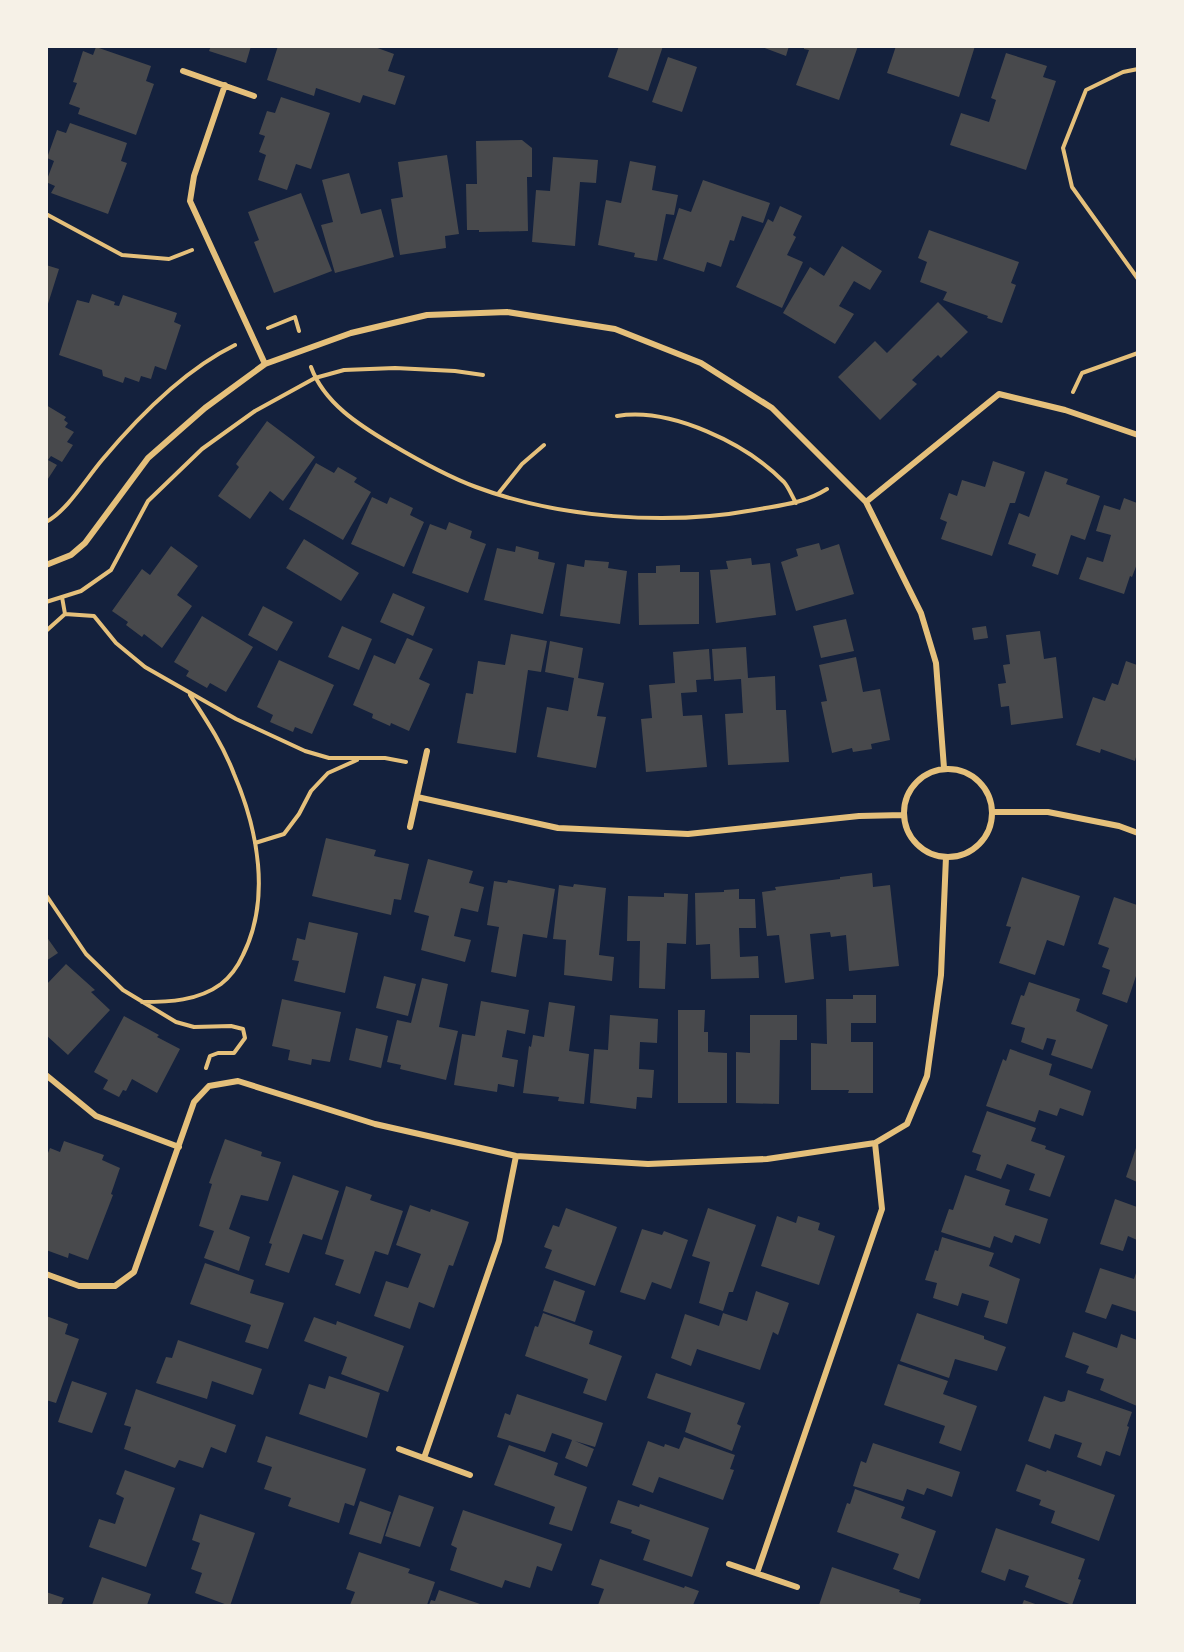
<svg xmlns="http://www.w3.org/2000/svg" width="1184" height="1652" viewBox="0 0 1184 1652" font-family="Mulish,sans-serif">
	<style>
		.building { fill: #48494c }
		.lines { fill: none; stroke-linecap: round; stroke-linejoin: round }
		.path { stroke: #e5c07b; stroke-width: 4 }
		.minor { stroke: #e5c07b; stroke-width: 6 }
	</style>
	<rect width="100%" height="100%" fill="#14213d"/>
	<path class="building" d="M211,46H251L246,63L209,51Z
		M278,46H372L394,54L388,71L405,76L395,105L363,95L360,103L316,88L314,96L267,80Z
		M619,46H663L648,91L608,77Z
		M759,46H789L786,56Z
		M804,46H858L839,100L796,85L809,50L804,49Z
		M896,46H975L959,97L887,73Z
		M96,47L151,66L146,81L154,84L136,135L78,114L80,108L69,104L77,83L73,82L83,51L93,55Z
		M1006,53L1047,66L1043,77L1056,81L1026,170L950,145L961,113L989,122L996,100L991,98Z
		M668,57L697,67L682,112L652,102Z
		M281,97L330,113L311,169L296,164L287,190L258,180L266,155L259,152L265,136L259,134L267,111L275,113Z
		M70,123L127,143L121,161L127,163L108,214L51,193L55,186L46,182L54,161L47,158L57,130L66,133Z
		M522,140L532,148V177H527L528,231L479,232V230H467L466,184H477L476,141Z
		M447,155L459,234L445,236L446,248L400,255L391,199L403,197L398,162Z
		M553,157L598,160L596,183L580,182L575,246L532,242L536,190L550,191Z
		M630,161L656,166L652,190L678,195L674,215L666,214L657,261L634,257L635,253L598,245L606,200L621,203Z
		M349,173L361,214L381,209L394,257L335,273L321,225L333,222L322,180Z
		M703,180L770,203L763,223L742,216L734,241L730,240L721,267L707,262L704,272L663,259L679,208L691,212Z
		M301,193L332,271L274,293L254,242L259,240L248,212Z
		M780,206L802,216L793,235L796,237L787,255L803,262L782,308L736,287L768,219L773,222Z
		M929,230L1019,262L1011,283L1016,285L1002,323L987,318L988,316L943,300L947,292L920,282L927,262L918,258Z
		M842,246L882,271L870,290L854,281L839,306L854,314L835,344L783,313L810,267L824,276Z
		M46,265L59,269L47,307H46Z
		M92,294L115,302L114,305L119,306L123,295L177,313L174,322L181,325L166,370L155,366L151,379L141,376L139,382L125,377L123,383L103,376L102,370L59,355L77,300L89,303Z
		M938,302L968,332L941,358L938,355L912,380L917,384L880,420L838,377L875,341L887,353Z
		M46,405L66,417L64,420L68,423L65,427L74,432L67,442L73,445L62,462L51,456L48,460L57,465L46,482Z
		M267,421L315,457L283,501L270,491L250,519L218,496L239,467L236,464Z
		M993,461L1025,472L1015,503H1010L992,556L941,539L947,522L940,519L949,493L957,496L962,480L985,487Z
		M316,463L334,473L338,467L357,478L354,482L371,492L343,540L289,509Z
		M1045,471L1068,479L1066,484L1100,496L1085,540L1071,535L1058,575L1032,566L1036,554L1008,544L1019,513L1029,517Z
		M372,497L387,504L390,497L413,508L410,515L424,522L404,567L351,544Z
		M1124,498L1137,503V564L1132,577L1130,576L1124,594L1079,579L1087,557L1103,562L1111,535L1096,531L1104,505L1120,510Z
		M449,522L472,531L470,538L486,544L468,593L412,573L430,524L446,530Z
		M304,539L359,573L341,601L286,568Z
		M819,543L821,550L839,544L854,594L796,611L781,562L798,556L796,549Z
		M171,546L198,566L177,595L192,606L162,648L144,634L142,637L126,625L128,622L112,611L142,569L150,575Z
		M516,546L539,552L538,559L555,563L543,614L484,600L497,548L515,552Z
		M751,558L752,565L770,563L776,615L716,623L710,570L728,569L726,561Z
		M585,560L609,562L608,568L627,571L620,624L560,616L567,564L584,567Z
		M680,565V572H699V624L639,625L638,573H656V566Z
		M393,593L425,607L413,636L380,622Z
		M263,606L293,622L277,651L248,635Z
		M202,616L253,647L226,692L210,683L207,688L186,676L189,671L174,662Z
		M846,619L854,651L821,658L813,626Z
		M342,626L372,639L359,670L328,657Z
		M986,626L988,638L974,640L972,628Z
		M1040,631L1044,659L1056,657L1063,718L1011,725L1009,706L1001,707L998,684L1006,683L1003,665L1010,664L1006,635Z
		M511,634L547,641L541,672L528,670L516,753L457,743L466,693L473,694L478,661L505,665Z
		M407,638L433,649L419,679L430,684L409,731L391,723L390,726L372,718L373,714L353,705L374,655L395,664Z
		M550,641L583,648L578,678L604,683L597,716L606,717L596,768L537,757L547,707L568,711L574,678L545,672Z
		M746,647L748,678L775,676L776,710H786L789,762L728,765L725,714L743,713L741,679L714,681L712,649Z
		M709,649L711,679L696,680L697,692L681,693L683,716L702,715L707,767L646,772L641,719L652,718L649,685L675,683L673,652Z
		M856,657L863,692L880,689L890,740L871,744L872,749L853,752L852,748L832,753L821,702L827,701L819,665Z
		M279,660L334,685L312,734L295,727L293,732L270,722L273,715L257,707Z
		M1126,661L1137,665V753L1135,761L1101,749L1100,753L1076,745L1093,697L1105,701L1112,683L1118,685Z
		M326,838L376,850L374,856L409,864L401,900L394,899L391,915L312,896Z
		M428,859L473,871L469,883L484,887L478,912L461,908L454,936L471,940L465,962L421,950L429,916L414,912Z
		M872,873L873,887L890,885L899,966L849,971L846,935L831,937L830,932L810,934L814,979L785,983L779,935L767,936L762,892L776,890L775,887L840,879V877Z
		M1022,877L1080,896L1064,946L1047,940L1035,975L999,963L1011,927L1006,926Z
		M508,880L555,889L547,938L523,934L516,977L491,972L499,927L487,925L494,881L507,883Z
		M574,884L606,888L599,955L614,957L612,981L564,975L566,940L553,939L559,885L573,887Z
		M739,889V899H755L756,928H739L740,957L758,956L759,978L711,979L710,944L696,945L695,893L724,892V890Z
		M664,893L688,894L686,944L667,943L665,989L639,988L640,941H627L628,896L664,897Z
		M1114,897L1137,905V973L1127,1003L1102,994L1110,970L1102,967L1109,948L1098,944Z
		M309,922L358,933L345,993L294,981L299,961L292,960L297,938L305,940Z
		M46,936L58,953L46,961Z
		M66,964L95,990L91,992L110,1010L68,1055L46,1035V985Z
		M384,976L416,984L408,1016L376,1008Z
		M422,978L448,984L439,1027L458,1031L446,1080L400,1069L401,1065L387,1062L397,1020L411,1023Z
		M1029,982L1080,999L1076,1011L1108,1025L1092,1069L1051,1055L1056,1040L1047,1038L1043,1050L1021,1042L1025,1028L1011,1024L1021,995L1024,996Z
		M853,995H876V1023H851V1042H873V1093H848L849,1090H811V1043L827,1044L826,999H853Z
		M282,999L341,1012L330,1062L312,1059L311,1065L288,1060L290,1050L272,1046Z
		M481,1001L529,1010L525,1034L507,1030L502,1057L518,1060L514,1087L498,1084L497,1092L454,1085L462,1034L475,1036Z
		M549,1002L575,1006L569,1051L589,1054L584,1104L558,1101L559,1097L523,1093L529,1046L531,1047L533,1035L544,1037Z
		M678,1010H705L704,1032H708V1052L727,1053V1103H678Z
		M610,1015L658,1019L657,1043L640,1042L639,1069L654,1070L652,1098L637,1097L636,1109L590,1103L594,1049L608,1050Z
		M750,1015H797V1040H780L779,1104L736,1103V1052L750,1053Z
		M124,1016L159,1035L157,1037L180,1049L157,1093L132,1079L126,1091L123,1090L119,1097L103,1089L108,1080L94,1072Z
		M356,1028L388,1036L381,1068L349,1060Z
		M1010,1049L1052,1064L1049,1075L1091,1091L1083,1116L1060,1108L1057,1116L1039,1110L1035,1122L986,1106L1003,1059L1006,1061Z
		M987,1111L1036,1128L1031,1141L1046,1146L1045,1149L1065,1156L1050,1197L1029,1190L1035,1174L1007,1164L1001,1179L976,1170L981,1155L972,1152Z
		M225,1139L262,1152L261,1156L281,1162L268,1201L241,1195L229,1229L250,1237L239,1271L204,1258L214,1231L199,1226L212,1184L209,1183Z
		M64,1141L104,1155L102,1160L120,1168L111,1194L113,1195L88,1260L69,1253L68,1258L46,1250V1158L50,1148L60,1152Z
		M1137,1145V1182L1126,1177Z
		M293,1175L339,1191L322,1240L303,1234L289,1273L265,1265L272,1244L269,1243Z
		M965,1175L1010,1190L1005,1205L1048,1219L1040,1244L1015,1235L1012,1243L994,1236L990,1248L941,1232L949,1209L953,1210Z
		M346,1186L372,1195L370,1200L403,1211L388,1255L375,1251L360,1294L335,1285L344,1260L325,1254Z
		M1115,1199L1137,1207V1240L1128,1236L1123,1251L1100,1244Z
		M410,1205L430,1212L431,1209L469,1222L453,1266L449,1265L434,1308L419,1302L410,1329L374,1316L386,1281L408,1288L421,1254L396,1245Z
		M566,1208L617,1227L595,1286L545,1268L552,1250L544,1247L553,1225L559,1227Z
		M708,1208L756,1225L733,1292H729L723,1311L699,1303L710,1262L692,1256Z
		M777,1216L796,1223L798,1216L820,1223L818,1230L835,1236L819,1285L761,1266Z
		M642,1229L662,1235L664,1231L688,1240L671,1289L652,1282L645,1300L620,1292Z
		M942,1237L994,1253L989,1266L1020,1279L1007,1324L984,1317L989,1301L962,1293L958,1306L933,1298L937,1283L925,1280L935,1250L938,1251Z
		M205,1263L254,1280L250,1293L284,1303L268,1349L245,1342L251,1325L190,1304Z
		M1100,1268L1134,1279L1137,1270V1312L1112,1304L1106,1319L1085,1312Z
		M554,1280L585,1291L575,1322L543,1311Z
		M756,1291L789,1303L778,1335L773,1332L760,1370L697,1349L691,1366L671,1358L685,1314L719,1326L723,1313L747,1321Z
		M543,1313L593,1331L589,1344L622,1356L606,1401L583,1393L588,1379L525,1356L535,1326L538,1327Z
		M917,1313L984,1336V1339L1006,1347L997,1371L955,1359L949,1378L900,1361Z
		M46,1316L68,1324L65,1334L79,1339L56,1403L46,1400Z
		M314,1317L336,1325L337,1321L404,1346L388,1392L341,1374L347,1357L304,1341Z
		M1073,1332L1117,1348L1121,1334L1137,1340V1406L1100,1390L1104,1379L1086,1373L1089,1366L1065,1357Z
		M178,1340L262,1369L253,1395L212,1381L207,1399L156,1383L166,1357L172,1358Z
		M898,1364L948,1381L943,1394L977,1406L961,1451L939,1443L945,1426L884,1405Z
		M656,1373L745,1403L737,1424L741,1426L732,1451L685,1432L691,1413L647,1398Z
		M329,1376L380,1393L367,1438L299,1414L309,1384L325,1389Z
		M72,1381L107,1393L92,1433L58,1422Z
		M136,1389L236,1425L226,1453L211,1447L203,1468L179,1460L175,1468L124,1449L131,1427L124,1425Z
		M1068,1390L1132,1412L1127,1426L1129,1427L1120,1456L1106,1451L1101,1466L1077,1457L1082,1443L1055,1434L1050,1449L1028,1441L1044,1396L1061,1402L1065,1401Z
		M517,1394L603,1423L595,1447L575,1441L594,1449L587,1467L565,1458L572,1440L552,1433L545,1452L497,1437L505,1413L510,1415Z
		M266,1436L366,1469L354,1506L345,1503L339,1523L288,1506L291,1498L264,1489L272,1467L257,1462Z
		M684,1437L735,1455L730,1469L734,1470L723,1500L659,1477L653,1493L632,1485L648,1441L664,1447L665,1444L679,1449Z
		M873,1443L960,1472L952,1497L927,1488L924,1495L907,1489L903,1501L853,1486L861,1461L866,1463Z
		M509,1445L558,1463L554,1475L587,1487L572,1531L549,1524L555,1507L494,1485Z
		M1026,1464L1046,1472L1047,1470L1115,1495L1099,1541L1051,1523L1055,1511L1039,1505L1041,1500L1016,1491Z
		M125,1470L175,1488L146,1567L89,1547L99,1519L115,1524L124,1498L116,1494Z
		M855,1489L905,1507L901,1518L936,1531L919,1579L893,1569L899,1554L837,1532L847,1503L850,1504Z
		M399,1495L434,1507L420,1547L385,1536Z
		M618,1500L639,1507L640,1504L709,1528L692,1577L643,1560L650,1540L631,1533L632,1530L610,1523Z
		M360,1501L391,1512L381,1544L349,1534Z
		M463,1510L562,1544L552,1571L537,1566L530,1588L505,1580L502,1588L450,1570L457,1548L451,1545Z
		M200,1514L255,1533L230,1606L195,1593L202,1573L191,1569L200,1543L192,1540Z
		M996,1528L1085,1559L1078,1579L1081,1580L1072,1605L1025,1587L1029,1576L1009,1569L1005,1581L981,1572Z
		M359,1552L410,1569L408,1573L435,1582L427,1605H350L355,1592L346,1589Z
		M600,1559L684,1588L685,1586L699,1591L693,1605H598L604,1589L591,1585Z
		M832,1567L900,1590L899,1592L921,1599L919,1605H819Z
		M102,1577L151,1594L147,1605H92Z
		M439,1590L483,1605H429L431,1600L435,1601Z
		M46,1592L64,1598L61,1605H46Z
		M1024,1600L1038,1605H1022Z"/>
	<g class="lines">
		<path class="path" d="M1138,69L1123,72L1086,90L1063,148L1072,187L1138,279
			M46,214L122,255L169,259L192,250
			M268,328L295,317L299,331
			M311,367C324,403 359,425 391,444C418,460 446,476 476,487C559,518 667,526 754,510C781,505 803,504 827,489
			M1073,392L1082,373L1138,353
			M617,416C671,407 747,444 784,482C789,488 792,496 796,503
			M498,494L522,464L544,445
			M46,522C67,511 86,479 102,460C138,417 184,370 235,345
			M46,602L81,591L111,570L148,501L202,449L255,411L315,378L344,370L395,368L455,371L483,375
			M65,614L94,616L116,643L145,667L236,719L305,751L329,758H385L406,762
			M46,631L65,614L62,597
			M255,843L284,834L299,814L311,791L328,773L357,760
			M46,895L86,954L123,990L176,1022L194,1027L231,1026L243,1029L245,1038L234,1053H218L210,1056L206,1068
			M142,1002C169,1002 198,1001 221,984C230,977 238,966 243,955C271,899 258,830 234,774C223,745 207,721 190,695"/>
		<path class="minor" d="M183,71L254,96
			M225,85L194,176L190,201L265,364
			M866,502L999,394L1065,410L1138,435
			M46,565L71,555L85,543L148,458L205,408L265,364L351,333L427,315L507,312L615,329L701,363L772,408L866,502L921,613L936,663L944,768
			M904 813a44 44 0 1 1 88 0a44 44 0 1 1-88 0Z
			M417,797L558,828L688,834L859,816L904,815
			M993,812H1048L1119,826L1138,833
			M410,827L427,751
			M46,1075L96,1116L179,1147
			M46,1274L79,1286H115L134,1272L194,1102L209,1086L238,1081L375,1124L516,1156L648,1164L767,1159L875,1143L907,1124L927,1076L941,975L946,857
			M399,1449L470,1475
			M424,1458L499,1241L516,1156
			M729,1564L797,1587
			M757,1573L882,1209L875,1143"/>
	</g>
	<rect width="1184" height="1652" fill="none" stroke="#f6f1e7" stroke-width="96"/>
</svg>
